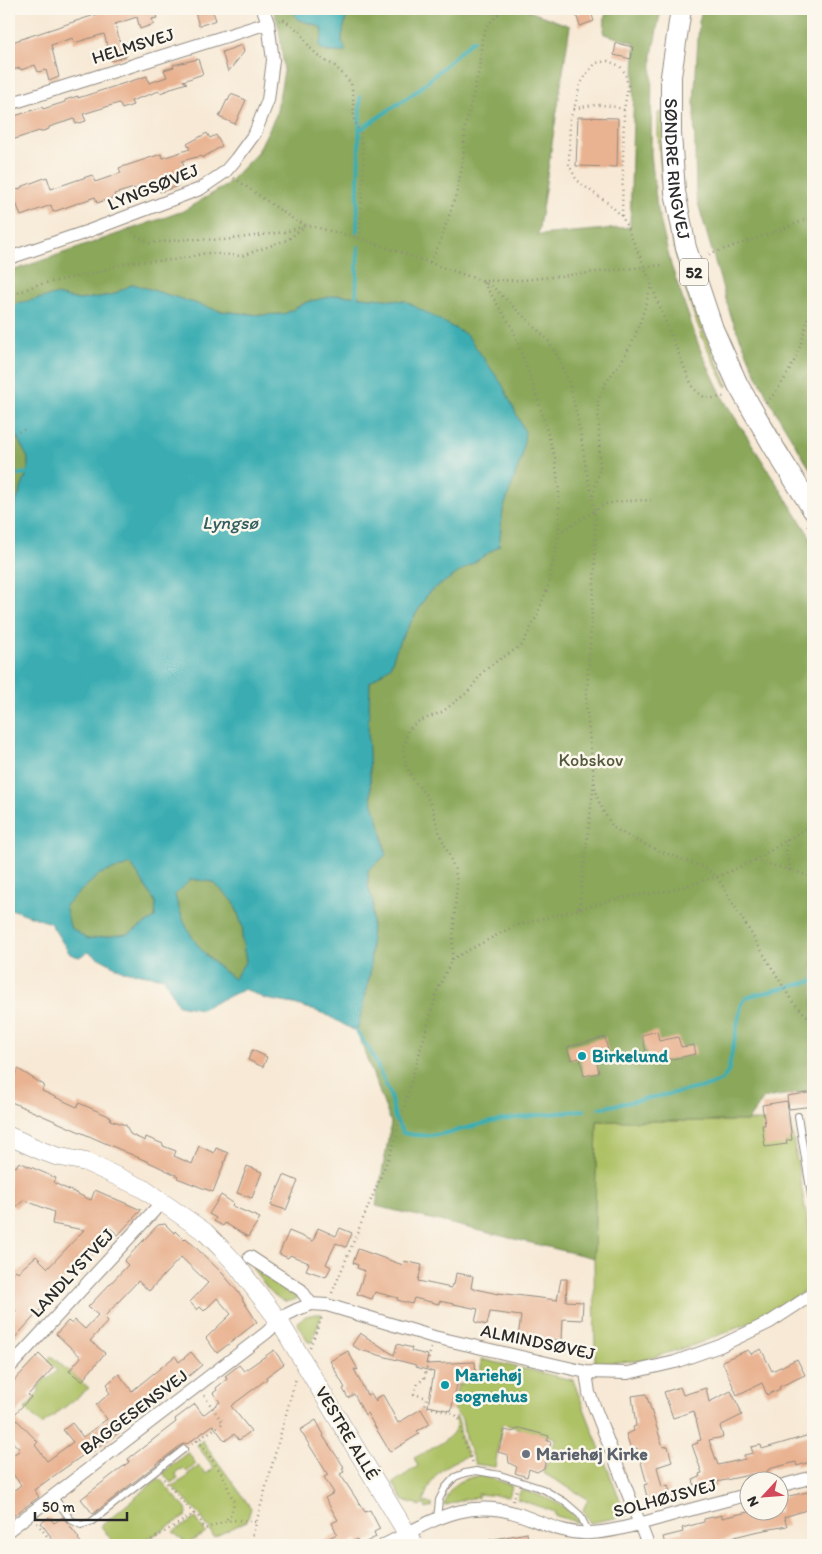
<svg xmlns="http://www.w3.org/2000/svg" width="822" height="1554" viewBox="0 0 822 1554" font-family="Itim,sans-serif">
	<style>
		.green { fill: #adc165; stroke: #6c7648 }
		.forest { fill: #8aa75a; stroke: #5a6942 }
		.water { fill: #3badb2; stroke: #336c6e; fill-rule: evenodd }
		.lines { fill: none; stroke-linecap: round; stroke-linejoin: round }
		.stream { stroke: #3badb2; stroke-width: 4 }
		.building { fill: #e9b392 }
		.lane-casing { stroke: #918a80; stroke-width: 8 }
		.street-casing { stroke: #918a80; stroke-width: 14 }
		.secondary-casing { stroke: #918a80; stroke-width: 19 }
		.primary-casing { stroke: #918a80; stroke-width: 22 }
		.path { stroke: #918a80; stroke-width: 2.5; stroke-dasharray: 1 4; stroke-linecap: butt }
		.lane { stroke: #fff; stroke-width: 6 }
		.street { stroke: #fff; stroke-width: 12 }
		.secondary { stroke: #fff; stroke-width: 18 }
		.primary { stroke: #fff; stroke-width: 20 }
		.culture-dot { fill: #0f9aa8; stroke: #fbf7ec; stroke-width: 2 }
		.worship-dot { fill: #6b7280; stroke: #fbf7ec; stroke-width: 2 }
		.labels { text-anchor: middle; dominant-baseline: central; stroke-width: 5; stroke-linejoin: round; paint-order: stroke }
		.shield { fill: #fbf7ec; stroke: #696865; stroke-width: 1 }
		.shield-label { font-size: 16px; font-weight: bold; fill: #2b2b2b }
		.street-label { font-size: 18px; fill: #2b2b2b; stroke: #fbf7ec }
		.park-label { font-size: 18px; fill: #52583c; stroke: #fbf7ec }
		.culture-label { font-size: 18px; font-weight: bold; fill: #0d838f; stroke: #fbf7ec; text-anchor: start }
		.worship-label { font-size: 18px; font-weight: bold; fill: #5b616d; stroke: #fbf7ec; text-anchor: start }
		.water-label { font-size: 19px; font-style: italic; fill: #315f61; stroke: #fbf7ec }
	</style>
	<rect width="100%" height="100%" fill="#fbf7ec"/>
	<filter id="ink" filterUnits="userSpaceOnUse"><feTurbulence type="fractalNoise" baseFrequency=".02" numOctaves="2"/><feDisplacementMap in="SourceGraphic" scale="10" xChannelSelector="R" yChannelSelector="G"/><feConvolveMatrix kernelMatrix="1 2 1 2 8 2 1 2 1" color-interpolation-filters="sRGB"/></filter>
	<filter id="wash" filterUnits="userSpaceOnUse"><feTurbulence type="fractalNoise" baseFrequency=".0096" numOctaves="4" result="noise"/><feDisplacementMap in="SourceGraphic" scale="20" xChannelSelector="R" yChannelSelector="G"/><feGaussianBlur stdDeviation="1.12" result="paint"/><feColorMatrix in="noise" values="0 0 0 0 0 0 0 0 0 0 0 0 0 0 0 0 0 1.4 0 .05"/><feComposite in="paint" operator="in"/></filter>
	<g filter="url(#wash)">
		<rect width="100%" height="100%" fill="#f7e9d5"/>
		<path class="green" d="M663,112L666,185H662L658,136V113Z
			M667,187L704,329L700,331C681,285 671,238 662,188Z
			M704,331L727,384V386L726,387L700,333Z
			M764,410L813,487V495L764,415Z
			M597,1121H790L813,1253V1286L757,1320L694,1345L644,1360L595,1364L594,1258Z
			M253,1267L298,1298C295,1299 293,1301 290,1301C276,1304 261,1279 253,1269Z
			M315,1314H322L312,1342H308L297,1322L306,1316Z
			M51,1356L89,1388L42,1425L25,1409L39,1392L38,1387L46,1377L48,1379L57,1371L48,1360Z
			M481,1359L573,1380L626,1516L590,1523L583,1510L588,1499L543,1473L556,1438L502,1424L495,1467L475,1464L465,1438L462,1419L453,1410L458,1384L462,1385L463,1381L481,1379Z
			M456,1416L459,1422L461,1439L468,1456C442,1466 432,1474 423,1502L432,1504V1507L426,1509L425,1505H421L420,1507L417,1506L418,1504L404,1501L393,1483L418,1466L414,1458C425,1452 451,1440 455,1429C456,1425 455,1420 456,1416Z
			M202,1440L251,1508L247,1521L214,1537L200,1515L172,1486L186,1478L188,1474L199,1466L206,1474L214,1468L197,1445Z
			M188,1452L196,1464L187,1472L184,1469L178,1470L176,1475L178,1478L171,1483L163,1473Z
			M482,1476L494,1479L512,1486L509,1497L478,1494V1498L466,1499L444,1506C448,1485 463,1477 482,1476Z
			M159,1478L186,1509L187,1512L186,1516L138,1545H115L101,1526Z
			M521,1490C541,1495 569,1504 579,1523L554,1515L555,1512L517,1499Z
			M196,1518L206,1533L187,1544L173,1532Z"/>
		<path class="forest" d="M273,9H295L297,19L320,27L322,29L327,52H345C345,47 342,45 342,39C342,29 347,20 347,9H524L570,26L538,235L630,227L635,43L604,34L605,15L624,9H661L652,55L651,154L657,207L671,265L700,349L724,400L813,541V1091L764,1098L748,1121H597L594,1258L376,1206L391,1123L357,1032L370,974L373,901L368,886V870L386,855L381,830L371,797L368,733L370,682L390,667L399,642L429,592L499,546L503,510L522,456L405,301L338,295L307,302L284,314L260,315L220,311L133,284L112,295L79,300L55,295L9,310V272L183,211L225,186L257,153L276,115L284,71L279,28Z
			M702,9H813V474L773,407L757,376L731,317L696,196L694,104L699,22Z
			M9,423L28,458V471L9,520Z
			M131,864L156,903L155,918L128,934L87,939L70,927L64,905L100,874Z
			M191,879L213,882L234,902L243,928L242,939L246,961L234,979C200,952 186,938 175,895Z"/>
		<path class="water" d="M295,9H347C347,19 343,27 342,37C341,43 346,47 345,52H331L322,50L319,46L323,33L322,29L316,25L297,19L295,15Z
			M133,284L220,311L260,315L284,314L307,302L338,295L405,301L467,335L502,384L525,432L522,456L503,510L499,546L429,592L399,642L390,667L370,682L368,733L371,797L381,830L386,855L368,870V886L373,901L370,974L357,1032L325,1014L294,1004L265,999L245,989L201,1009L178,1005L164,978L123,971L88,952L79,957L70,954L50,923L14,910L9,911V520L28,471V458L9,423V310L18,303L55,295L79,300L112,295ZM131,864L156,903L155,918L128,934L87,939L70,927L65,905L100,874ZM191,879L213,882L234,902L243,928L242,939L246,961L234,979C202,956 185,934 175,895Z"/>
		<g class="lines">
			<path class="stream" d="M361,129L417,91L473,40
				M357,232L360,97
				M356,297L358,247
				M9,476L27,473
				M357,1032L371,1052L390,1094L395,1118L403,1133C437,1141 460,1128 491,1122C522,1116 554,1114 584,1110
				M600,1108L709,1086L722,1080L728,1072L741,1006L746,997L813,981"/>
		</g>
		<g id="blocks">
			<path class="building" d="M113,9H156V11L155,12L157,18L152,19L154,24L140,29L137,17L115,24L121,46L123,45L127,56L112,61L104,34L74,43L73,38L51,45L59,77L49,81L46,70L38,72L35,65L21,70L20,68L9,71V43Z
				M194,9H212L216,20L199,26Z
				M590,9L594,21L580,26L576,14Z
				M616,43L633,47L631,59L614,55Z
				M242,45L244,52L228,72L222,52Z
				M198,59L203,74L183,81L187,83L171,88V89L160,93L159,91L131,101L133,105L122,109L119,103L83,114L86,121L76,124L74,119L49,127V129L40,132L39,131L9,141V118L42,107L43,109L65,102V100L78,96V98L147,76L149,83L167,77L164,70L174,67L173,65Z
				M231,94L246,100L235,124L219,117L227,100L228,101Z
				M578,117L618,118L617,167L576,166Z
				M207,133L210,138L216,135L222,146L202,158L201,156L182,161L185,170L180,171L182,175L175,177L178,186L160,192L157,184L135,191L134,188L114,194L115,197L97,203L95,197L53,212L51,205L21,216L12,192L21,188V187L47,177L51,189L92,175L95,182L121,173L119,168L161,154L163,158L190,149L187,144Z
				M657,1031L659,1041L678,1037L681,1047L694,1045L696,1054L649,1064L642,1035Z
				M605,1037L608,1051L595,1054L599,1073L584,1076L580,1058L571,1060L567,1047Z
				M252,1050L267,1057L263,1067L248,1060Z
				M18,1069L44,1085L42,1091L77,1107L79,1103L111,1117L110,1120L126,1125L130,1134L145,1141L146,1137L163,1144V1146L176,1151L174,1156L192,1164L199,1146L214,1153L216,1148L228,1153L213,1192L177,1178L178,1176L153,1164L9,1101V1084Z
				M813,1092V1106L789,1109L787,1096Z
				M787,1101L792,1140H786L787,1144L765,1147L762,1125H765L762,1105Z
				M19,1162L56,1178L54,1183L91,1200L95,1190L141,1210L118,1235L107,1225L93,1243L98,1248L68,1280L65,1278L40,1305L43,1307L9,1344V1320L16,1311L9,1304V1278L16,1270L18,1272L36,1256L48,1268L84,1230L52,1224L54,1212L24,1200L15,1208L9,1202V1164L16,1167Z
				M247,1166L262,1172L252,1198L237,1193Z
				M284,1175L298,1181L286,1210L271,1205Z
				M221,1195L233,1203L232,1206L260,1218L248,1237L225,1223L223,1226L214,1221L216,1218L209,1214Z
				M165,1224L174,1233L175,1231L184,1240L186,1238L223,1274L243,1298L242,1299L257,1322L217,1353L206,1338L231,1314L217,1298L204,1311L200,1307L197,1310L190,1302L208,1283L181,1257L149,1291L138,1281L104,1317L108,1321L90,1341L105,1353L82,1381L69,1371L81,1357L56,1334L68,1321L72,1324L75,1320L85,1329L98,1315L88,1307L128,1265L124,1261L158,1225Z
				M318,1228L336,1236L340,1228L352,1233L346,1247L336,1243L326,1264L331,1267L326,1277L306,1270L309,1263L290,1255L288,1258L279,1254L289,1231L313,1241Z
				M358,1249L403,1265L404,1261L422,1265L418,1281L451,1288L452,1284L454,1285L456,1273L473,1276L471,1288L498,1294V1293L557,1300L561,1279H567L566,1301L583,1302L582,1320L563,1319L562,1340L529,1339L518,1337L521,1316L490,1312L487,1325L475,1322L478,1309L439,1301V1304L414,1298L412,1304L397,1300L398,1298L375,1292L372,1299L357,1294L365,1271L357,1268L358,1265L353,1263Z
				M360,1333L394,1355L397,1344L412,1348L411,1351L428,1355L426,1364L475,1362L476,1376H459L451,1411L428,1406L434,1372L416,1367V1365L360,1350L352,1345Z
				M761,1349L772,1371L797,1359L805,1375L779,1387L780,1389L767,1395L762,1383L737,1395L722,1361L748,1350L751,1354Z
				M274,1350L284,1364L266,1377L267,1379L231,1406L251,1431L239,1440L234,1434L225,1441L213,1425L187,1444L186,1443L181,1445L93,1514L81,1499L129,1462L128,1459L176,1422L175,1419L195,1404L203,1415L220,1402L213,1393L217,1390L216,1388L227,1379L225,1376L239,1365L244,1371Z
				M348,1351L358,1370L354,1369L367,1395L371,1393L376,1402V1398L383,1395L398,1423L421,1409L430,1424L417,1431L419,1434L390,1452L367,1413L365,1415L354,1394L348,1398L343,1389L345,1388L330,1361Z
				M191,1352L202,1365L189,1376L188,1375L171,1388H170L147,1407L141,1399L114,1421L121,1431L91,1453L89,1451L34,1490L39,1497L9,1519V1494L21,1485L9,1469V1458L20,1450L9,1438V1391L14,1385L12,1383L39,1354L53,1368L28,1395L31,1397L13,1416L38,1442L35,1445L47,1461L73,1442L63,1430L72,1423L83,1437L107,1419L96,1405L110,1393L107,1389L109,1387L107,1384L119,1374L132,1391L175,1356L179,1362Z
				M680,1387L683,1395L706,1388L709,1402L731,1391L741,1411H740L742,1415L720,1426L723,1437L709,1440L718,1465L745,1459L744,1455L753,1453L751,1447L761,1445L762,1449L813,1434V1445L809,1446L813,1461L797,1466L796,1462L769,1469V1470L767,1471V1474L759,1476L758,1473L717,1482L718,1485L697,1492L693,1480L700,1477L699,1474L702,1473L692,1445L698,1443L697,1441L701,1440L694,1411L673,1418L664,1392Z
				M646,1394L663,1447L668,1446L672,1462L657,1467L662,1487L668,1485L671,1497L664,1499L665,1501L649,1505L644,1485L647,1484L637,1448L631,1449L626,1434L634,1431L633,1427L636,1426L632,1396Z
				M316,1420L324,1435L323,1436L344,1467L342,1468L344,1472L340,1474L365,1512L370,1510L380,1529L374,1532L376,1537L360,1545L357,1539L346,1545H315L337,1534L332,1523L338,1520L325,1498L334,1493L324,1477L328,1475L300,1430Z
				M520,1428L549,1436L547,1441L551,1442L544,1468L537,1472L529,1469L527,1477L515,1473L517,1467L509,1463L508,1455L498,1452L505,1430L512,1432Z
				M812,1491L813,1508L784,1517L787,1526L754,1532L708,1544V1541L690,1545H665L663,1537L683,1532L682,1528L704,1522V1519L722,1515V1518L748,1512H780V1498Z
				M49,1517L54,1523L63,1517L79,1538L78,1539L83,1545H57L41,1523Z
				M527,1533L529,1545H489V1540Z"/>
		</g>
	</g>
	<g filter="url(#ink)">
		<use href="#blocks" fill-opacity="0" stroke="#918a80" stroke-width="1"/>
		<g class="lines">
			<defs>
				<path id="lane" d="M798,1116L813,1207
					M53,1496L71,1520L81,1525L91,1522L184,1449
					M437,1519L439,1500L445,1488L455,1477L465,1473L476,1471L500,1475L543,1489L565,1502L580,1515L589,1533"/>
				<path id="street" d="M9,104L268,23
					M9,258L86,232L200,189L225,172L236,159L255,133L268,100L273,60L268,23L263,9
					M250,1257L301,1290L311,1304
					M9,1368L162,1202
					M586,1372L589,1393L648,1545
					M780,1486L813,1477
					M9,1530L266,1333L286,1315L296,1310L311,1304L327,1305L434,1337L586,1372L628,1373L675,1362L720,1346L770,1322L813,1294
					M384,1545C431,1522 466,1496 521,1515C543,1523 566,1535 590,1533C613,1532 635,1525 657,1519C688,1510 719,1502 750,1494"/>
				<path id="secondary" d="M9,1136L42,1151L56,1156L86,1162L142,1188L205,1232L221,1248L235,1263L279,1321L414,1545"/>
				<g id="primary">
					<path id="s1" d="M681,9L671,76V134L675,192L686,248L713,329L738,385L775,449L813,510"/>
				</g>
			</defs>
			<use href="#lane" class="lane-casing"/>
			<use href="#street" class="street-casing"/>
			<use href="#secondary" class="secondary-casing"/>
			<use href="#primary" class="primary-casing"/>
			<path class="path" d="M279,20L283,19L300,32L310,48L323,60L334,65L351,83L353,95L354,120L360,133L364,161L359,238
				M574,109C591,104 608,103 624,110
				M234,178L293,219L306,225L359,238L482,281L523,280L662,265
				M622,216L608,203L584,186L576,179L569,165L570,118L574,109L580,85L587,73L596,63L608,61L620,66L625,73L628,86L624,110L622,216L645,268L666,323L692,386C704,401 710,399 727,396
				M130,228L135,235L150,243L189,239L224,240L285,232L305,226
				M709,254L764,236L813,217
				M430,262L439,245L456,195L463,162L465,127L479,70L482,38L487,26L503,9
				M482,281L494,288L548,340L559,359L570,386L580,430L586,470L595,510V566L586,705L594,778L597,797L603,811L614,828L633,839L660,851L703,867L717,877L792,1001L813,1022
				M9,297L36,285L91,274L130,262L173,260L207,253L242,256L289,239L306,225
				M766,403C797,370 806,333 813,289
				M14,434L27,428
				M9,459L15,471L9,485
				M593,496L600,468L598,401L605,384L624,357L632,343L642,317L651,286
				M807,525L813,534
				M559,533L606,504L623,501L651,500
				M787,840L786,852L791,871
				M755,860L813,877
				M579,908L594,782
				M452,959L453,938L457,882L455,870L438,829L433,810L426,795L414,781L407,767L403,750L408,730L417,722L442,712L468,692L483,672L494,663L522,645L536,618L549,583L559,533V491L555,458L538,400L513,329L483,282
				M332,1293L391,1152L438,989L452,959L514,926L621,898L667,891L717,877L755,860L813,824
				M310,1347L322,1317
				M431,1348L424,1379L418,1383L414,1394L427,1398L425,1406L455,1414L461,1421L462,1437L473,1463
				M198,1440L222,1474L234,1502L231,1514L225,1521
				M192,1444L223,1423L203,1394
				M513,1501L517,1489
				M194,1514L198,1516L205,1529C226,1520 234,1518 256,1522
				M37,1523L54,1545
				M143,1545L194,1514L162,1477
				M250,1545L296,1378"/>
			<use href="#lane" class="lane"/>
			<use href="#street" class="street"/>
			<use href="#secondary" class="secondary"/>
			<use href="#primary" class="primary"/>
		</g>
	</g>
	<g class="culture-dot">
		<circle cx="582" cy="1056" r="5"/>
		<circle cx="445" cy="1385" r="5"/>
	</g>
	<circle class="worship-dot" cx="526" cy="1454" r="5"/>
	<g class="labels">
		<rect class="shield" x="680" y="258.5" width="28" height="27" rx="4"/>
		<g class="shield-label">
			<text x="694" y="272">52</text>
		</g>
		<g class="street-label">
			<text transform="translate(133 46) rotate(-17)">HELMSVEJ</text>
			<text stroke="none"><textPath href="#s1" startOffset="161">SØNDRE RINGVEJ</textPath></text>
			<text transform="translate(153 187) rotate(-22)">LYNGSØVEJ</text>
			<text transform="translate(72 1273) rotate(-47)">LANDLYSTVEJ</text>
			<text transform="translate(538 1342) rotate(12)">ALMINDSØVEJ</text>
			<text transform="translate(134 1412) rotate(-37)">BAGGESENSVEJ</text>
			<text transform="translate(347 1433) rotate(59)">VESTRE ALLÉ</text>
			<text transform="translate(665 1498) rotate(-15)">SOLHØJSVEJ</text>
		</g>
		<g class="park-label">
			<text x="591" y="760">Kobskov</text>
		</g>
		<g class="culture-label">
			<text x="592" y="1056">Birkelund</text>
			<text x="455" y="1375">Mariehøj<tspan x="455" dy="21">sognehus</tspan></text>
		</g>
		<g class="worship-label">
			<text x="536" y="1454">Mariehøj Kirke</text>
		</g>
		<g class="water-label">
			<text x="230" y="522">Lyngsø</text>
		</g>
	</g>
	<rect width="822" height="1554" fill="none" stroke="#fbf7ec" stroke-width="30"/>
	<g transform="translate(764 1496) rotate(244)"><circle r="24" fill="#fbf7ec" stroke="#a8a59f"/>
	<path d="M0-4L9 19L0 12L-9 19Z" fill="#d1495b"/>
	<text y="-8" font-size="14" font-weight="bold" text-anchor="middle" fill="#2b2b2b">N</text>
	</g>
	<path d="M35 1512v8h92v-8" fill="none" stroke="#2b2b2b" stroke-width="2.5"/>
	<text x="42" y="1512" font-size="15" fill="#2b2b2b" stroke="#fbf7ec" stroke-width="4" paint-order="stroke">50 m</text>
</svg>
